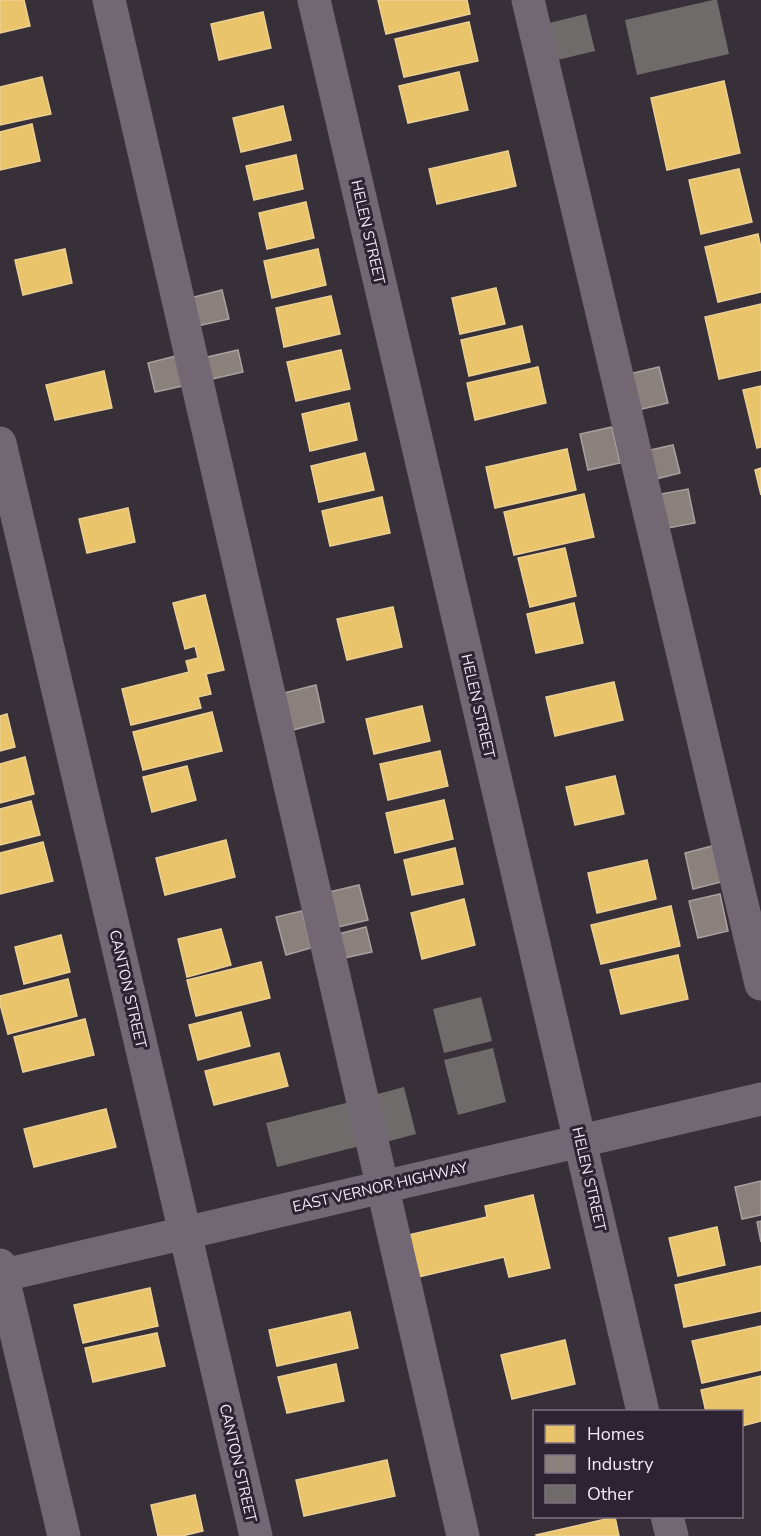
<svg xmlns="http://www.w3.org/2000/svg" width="761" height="1536" viewBox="0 0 761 1536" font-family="'Nunito Sans',sans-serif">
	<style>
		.homes { fill: #e9c46a; stroke: #ebcf93; stroke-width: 1.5 }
		.industry { fill: #8a817c; stroke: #a9a0a0; stroke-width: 1.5 }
		.building { fill: #6f6b6b }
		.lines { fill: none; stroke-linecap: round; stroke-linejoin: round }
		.minor { stroke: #716874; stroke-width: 33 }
		.labels { text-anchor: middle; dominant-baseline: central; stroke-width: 6; stroke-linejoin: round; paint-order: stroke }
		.street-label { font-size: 15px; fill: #f0e9f3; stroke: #2e2332 }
	</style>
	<rect width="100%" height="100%" fill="#373038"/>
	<path class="homes" d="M0,0H24L30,26L0,33Z
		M378,0H467L470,14L386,34Z
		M263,12L271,48L219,60L211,24Z
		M469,22L478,61L404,77L395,39Z
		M459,72L468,110L408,123L399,86Z
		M42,77L51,114L0,125V87Z
		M724,81L740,153L667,170L651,98Z
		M283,106L291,140L241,152L233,118Z
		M32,124L40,161L0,170V132Z
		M508,151L516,186L437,204L429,169Z
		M296,155L303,189L254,200L246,166Z
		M739,169L752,222L701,234L689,180Z
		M306,202L314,238L267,249L259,213Z
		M758,234L761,248V292L718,302L705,247Z
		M65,249L72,283L23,295L15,260Z
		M318,249L326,285L272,298L264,261Z
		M496,288L505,324L460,334L452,298Z
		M331,296L340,334L284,347L276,308Z
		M761,304V370L719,379L705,317Z
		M522,326L530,362L469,376L461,340Z
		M341,350L350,389L296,401L287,362Z
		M538,367L546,403L475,420L467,383Z
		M104,371L112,408L55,420L46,385Z
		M761,386V447L757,448L743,390Z
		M349,403L357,440L310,451L302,414Z
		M567,449L576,490L495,508L486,467Z
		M365,453L374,490L319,502L311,466Z
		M761,468V495L755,470Z
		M584,494L594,537L514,555L504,512Z
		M382,497L390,533L330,546L322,511Z
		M128,508L135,542L87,553L79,519Z
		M565,548L576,596L530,607L518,558Z
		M205,595L224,670L206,674L211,694L198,697L201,708L131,725L122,689L189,672L186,661L198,658L195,646L185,649L173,603Z
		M574,603L583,643L536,653L527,614Z
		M393,607L402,647L347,660L337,619Z
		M614,682L623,720L555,736L546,697Z
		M422,706L430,741L374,754L366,719Z
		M212,712L222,751L143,770L133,732Z
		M7,714L15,747L0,751V716Z
		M440,751L448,786L388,800L380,764Z
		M25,757L34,794L0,803V764Z
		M187,766L196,800L152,812L143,777Z
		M615,776L624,814L575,825L566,787Z
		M444,800L453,839L395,853L386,813Z
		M31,801L40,835L0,845V809Z
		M226,840L235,877L165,895L156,858Z
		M43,842L53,881L0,894V853Z
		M455,848L463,884L412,895L404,860Z
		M647,860L656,899L597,913L588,873Z
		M464,899L475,945L422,959L411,913Z
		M671,906L680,946L601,964L591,925Z
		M221,929L231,965L187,977L178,939Z
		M61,935L70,972L24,984L15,947Z
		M678,955L688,999L621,1014L610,970Z
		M261,962L270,998L196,1016L187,980Z
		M68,979L77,1016L8,1034L0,1004V996Z
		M241,1012L250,1046L198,1060L189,1025Z
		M85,1019L94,1055L23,1072L14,1037Z
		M279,1053L288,1086L214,1105L205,1071Z
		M106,1109L116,1147L34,1167L24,1129Z
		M533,1195L550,1268L509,1277L504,1257L418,1277L408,1235L487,1217L485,1206Z
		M717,1227L725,1265L678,1276L669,1238Z
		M761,1266V1311L684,1327L675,1285Z
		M150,1288L158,1326L83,1343L74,1305Z
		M350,1312L358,1348L277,1366L269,1330Z
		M761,1326V1370L702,1383L692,1341Z
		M157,1333L165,1366L93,1382L85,1348Z
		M565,1340L575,1384L512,1399L501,1355Z
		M336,1364L344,1401L287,1413L278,1377Z
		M761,1376V1421L742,1426V1412H706L701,1390Z
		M387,1460L395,1496L304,1516L296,1480Z
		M195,1495L203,1531L182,1536H158L151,1505Z
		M615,1517L619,1536H537L536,1535Z"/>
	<path class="industry" d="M222,290L229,319L197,326L190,298Z
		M238,350L243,372L212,379L207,357Z
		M176,356L183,386L155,392L148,363Z
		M659,367L668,403L633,411L625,375Z
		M612,427L620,463L588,470L580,434Z
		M673,445L680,473L648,481L641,452Z
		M688,489L695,523L663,529L655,495Z
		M316,685L324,722L293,730L284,693Z
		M712,846L721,882L693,889L685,853Z
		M359,885L368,920L338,927L329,892Z
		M720,894L728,931L698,938L689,901Z
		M302,911L311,948L286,955L276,917Z
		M366,927L372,952L344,958L338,934Z
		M761,1181V1215L742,1219L735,1187Z
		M761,1221V1242L757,1222Z"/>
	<path class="building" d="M713,0H717L729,54L637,75L625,20Z
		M586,14L595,51L553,61L545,24Z
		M481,997L492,1041L444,1053L433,1009Z
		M493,1048L506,1102L458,1115L444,1060Z
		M404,1087L416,1134L386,1142L374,1095Z
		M350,1102L360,1146L277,1167L266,1123Z"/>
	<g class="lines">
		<path class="minor" d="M109,0L463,1536
			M314,0L643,1412
			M528,0L761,984
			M0,443L256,1536
			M0,1265L64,1536
			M0,1276L761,1099
			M667,1516L672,1536"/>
	</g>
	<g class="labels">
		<g class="street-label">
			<text transform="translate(368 232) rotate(77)">HELEN STREET</text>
			<text transform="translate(478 706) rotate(77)">HELEN STREET</text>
			<text transform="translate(128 989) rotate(77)">CANTON STREET</text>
			<text transform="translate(589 1179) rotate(77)">HELEN STREET</text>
			<text transform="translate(380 1187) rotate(-13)">EAST VERNOR HIGHWAY</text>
			<text transform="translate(238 1463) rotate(77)">CANTON STREET</text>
		</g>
	</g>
	<rect x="533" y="1410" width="210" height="108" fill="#2e2332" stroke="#7c727f" stroke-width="1.5"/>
	<rect x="545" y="1425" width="30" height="18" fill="#e9c46a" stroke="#7c727f" stroke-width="1.5"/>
	<text x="587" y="1440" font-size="18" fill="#f0e9f3">Homes</text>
	<rect x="545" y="1455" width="30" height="18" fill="#8a817c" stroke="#7c727f" stroke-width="1.5"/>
	<text x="587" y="1470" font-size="18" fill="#f0e9f3">Industry</text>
	<rect x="545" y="1485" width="30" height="18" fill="#6f6b6b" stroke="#7c727f" stroke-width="1.5"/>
	<text x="587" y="1500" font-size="18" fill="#f0e9f3">Other</text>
</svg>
